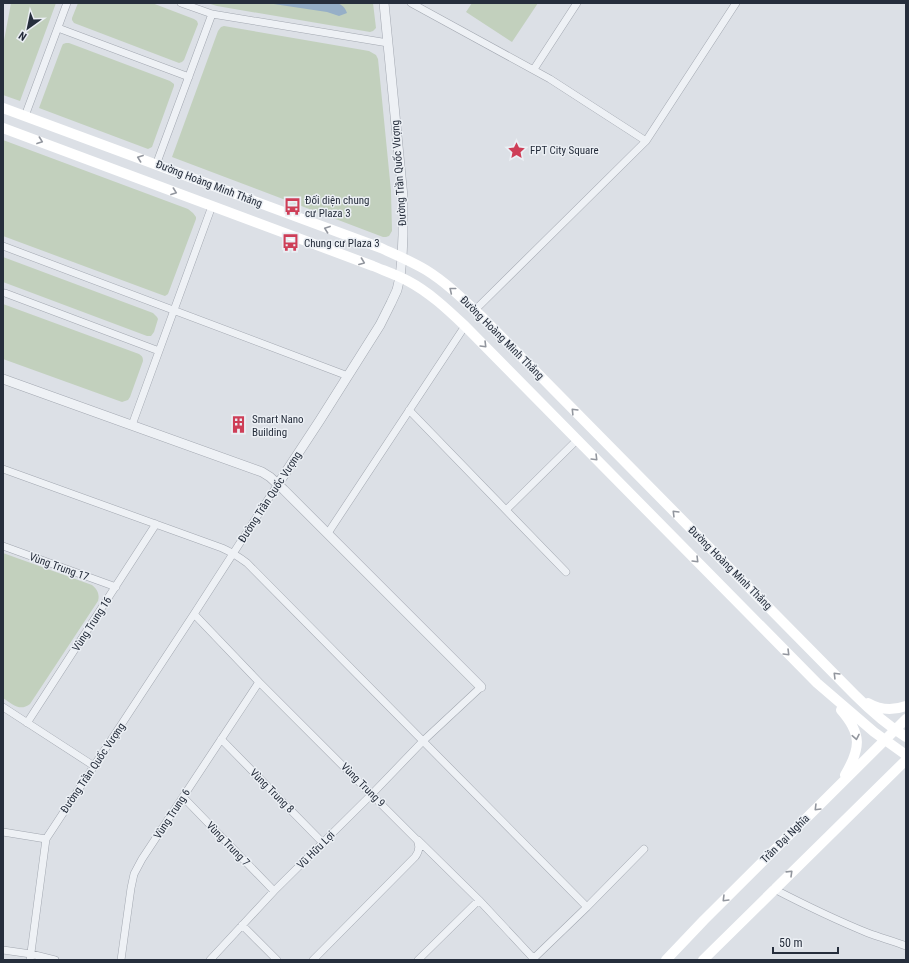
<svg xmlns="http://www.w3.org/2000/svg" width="909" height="963" viewBox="0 0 909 963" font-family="'Roboto Condensed',sans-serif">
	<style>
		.green { fill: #c2d0bd }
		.water { fill: #96afc7 }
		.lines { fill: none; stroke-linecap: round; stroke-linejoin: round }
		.minor-casing { stroke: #a2a7b0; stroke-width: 8 }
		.tertiary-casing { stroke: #a2a7b0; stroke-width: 10 }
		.minor { stroke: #eef1f5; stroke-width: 7 }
		.tertiary { stroke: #eef1f5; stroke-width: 9 }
		.secondary { stroke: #fff; stroke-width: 10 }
		.oneway { stroke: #92969e }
		.labels { text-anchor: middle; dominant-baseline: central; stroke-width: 3; stroke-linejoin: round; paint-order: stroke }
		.poi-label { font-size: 11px; fill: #262e3c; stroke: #ebeff4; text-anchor: start }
		.street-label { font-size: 11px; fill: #262e3c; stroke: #ebeff4 }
	</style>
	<rect width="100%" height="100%" fill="#dce0e6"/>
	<path class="green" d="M11,3H56L20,101L3,95V46Z
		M78,3H152L194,19L197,21L198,24L184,60L182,62L179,63L74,23L72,20V18Z
		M207,3H373L376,28L373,31L370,32L217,6Z
		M472,3H538L512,42L466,12Z
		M224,26L369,51L376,55L378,59L391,191L392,231L389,236L386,237H383L172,157L218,31L221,27Z
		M66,43H69L170,81L174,84V86L152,147L148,149L39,108L62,46L63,44Z
		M3,140L188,209L193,213L196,217V219L168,294L165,296L162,295L3,236Z
		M3,257L153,313L157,317L158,319L154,332L151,336H147L3,282Z
		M3,304L139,354C142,356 143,357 143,361L130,397L128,400L122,402L3,359Z
		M3,553L92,585C97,589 100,594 98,601L30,704C20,712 12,704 3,698Z"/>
	<path class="water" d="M267,3H337C342,5 345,7 347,13L339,16L327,12Z"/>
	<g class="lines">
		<defs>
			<path id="minor" d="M181,3L212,14L388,43
				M411,3L550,79L646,141
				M58,28L189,77
				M534,69L577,3
				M25,116L67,3
				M156,165L212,14
				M3,246L348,376
				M5,293L159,351
				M475,310L646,141L736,3
				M409,410L566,572
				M132,425L212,206
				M3,469L222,548C231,552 239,557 247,563L587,907
				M506,510L577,440
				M328,533L465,326
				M3,546L116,587
				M194,614L259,682L417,840C420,846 419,852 415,857L313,960
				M3,707L94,766
				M27,723L156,524
				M221,739L323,843
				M183,797L274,891
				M3,832L46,839
				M418,840L479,900L534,959
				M774,889C805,905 836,920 868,933C881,938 894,941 906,946
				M242,925L277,960
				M3,950L31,954L55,960
				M30,960L46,839L194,614L278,484
				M121,960L131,888L134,874L142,859L259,682
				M210,960L274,891L372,794L423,741L481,687
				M418,960L479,900
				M532,960L587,907L644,849"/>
			<path id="tertiary" d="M3,379L262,472L270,477L284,490L481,687
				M278,484L320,420L380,325L391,303L397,290L400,277L402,258L403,235V197L384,3"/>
		</defs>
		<use href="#minor" class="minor-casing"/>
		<use href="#tertiary" class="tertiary-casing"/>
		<use href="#minor" class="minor"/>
		<use href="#tertiary" class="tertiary"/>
		<path class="secondary" d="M3,108L381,248C396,255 411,261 426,270C447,283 465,301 483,318L855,695C871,711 887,725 906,737
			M3,128L373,266C385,271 397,275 408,281C429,292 447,309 465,326L817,683L874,732L906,755
			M868,703C880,710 892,711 906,706
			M841,710C862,734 861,748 845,775
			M666,960L704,920L906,719
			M703,960L906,760"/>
	</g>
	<defs><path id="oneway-chevron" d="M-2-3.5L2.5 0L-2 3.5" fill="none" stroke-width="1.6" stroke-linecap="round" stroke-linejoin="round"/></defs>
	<g class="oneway">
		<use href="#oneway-chevron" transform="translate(40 141) rotate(20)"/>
		<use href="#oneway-chevron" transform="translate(140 158) rotate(-160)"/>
		<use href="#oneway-chevron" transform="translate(174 192) rotate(20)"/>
		<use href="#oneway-chevron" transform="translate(327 229) rotate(-160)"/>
		<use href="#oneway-chevron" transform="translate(362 262) rotate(21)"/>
		<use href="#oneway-chevron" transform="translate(452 290) rotate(-141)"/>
		<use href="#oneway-chevron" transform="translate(484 345) rotate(45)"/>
		<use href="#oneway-chevron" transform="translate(574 411) rotate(-134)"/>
		<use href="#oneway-chevron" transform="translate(595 458) rotate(45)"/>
		<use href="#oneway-chevron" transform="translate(675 513) rotate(-135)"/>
		<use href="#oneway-chevron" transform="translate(696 560) rotate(45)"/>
		<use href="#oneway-chevron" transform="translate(787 653) rotate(45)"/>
		<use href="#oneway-chevron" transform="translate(836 675) rotate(-135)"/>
		<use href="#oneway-chevron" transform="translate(856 737) rotate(79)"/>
		<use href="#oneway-chevron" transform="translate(817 808) rotate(135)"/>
		<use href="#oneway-chevron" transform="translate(790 873) rotate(-44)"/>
		<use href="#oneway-chevron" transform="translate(725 899) rotate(135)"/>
	</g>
	<defs>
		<symbol id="sight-bare" viewBox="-9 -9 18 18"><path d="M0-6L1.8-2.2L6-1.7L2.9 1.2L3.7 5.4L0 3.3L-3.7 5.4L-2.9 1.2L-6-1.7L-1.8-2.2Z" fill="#ce3e57" stroke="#ebeff4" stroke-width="2.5" paint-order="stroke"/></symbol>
		<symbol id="bus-bare" viewBox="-9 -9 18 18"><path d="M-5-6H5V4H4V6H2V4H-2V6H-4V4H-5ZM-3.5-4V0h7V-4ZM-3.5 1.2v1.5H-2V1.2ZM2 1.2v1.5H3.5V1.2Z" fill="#ce3e57" stroke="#ebeff4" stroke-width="2.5" paint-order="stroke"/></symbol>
		<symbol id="building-bare" viewBox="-9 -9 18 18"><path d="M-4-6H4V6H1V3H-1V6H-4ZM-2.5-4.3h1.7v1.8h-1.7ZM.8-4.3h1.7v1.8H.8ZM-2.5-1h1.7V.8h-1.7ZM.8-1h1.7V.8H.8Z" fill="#ce3e57" stroke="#ebeff4" stroke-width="2.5" paint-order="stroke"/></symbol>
	</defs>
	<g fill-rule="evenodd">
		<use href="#sight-bare" x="504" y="138" width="25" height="25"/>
		<use href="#bus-bare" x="280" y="194" width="25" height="25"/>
		<use href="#bus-bare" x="278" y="230" width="25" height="25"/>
		<use href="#building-bare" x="226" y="412" width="25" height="25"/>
	</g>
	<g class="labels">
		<g class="poi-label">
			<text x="530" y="150">FPT City Square</text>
			<text x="305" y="200">Đối diện chung<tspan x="305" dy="13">cư Plaza 3</tspan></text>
			<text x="304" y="243">Chung cư Plaza 3</text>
			<text x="252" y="419">Smart Nano<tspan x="252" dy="13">Building</tspan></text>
		</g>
		<g class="street-label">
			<text transform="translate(399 173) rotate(-94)">Đường Trần Quốc Vượng</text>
			<text transform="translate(209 184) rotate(21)">Đường Hoàng Minh Thắng</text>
			<text transform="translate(502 338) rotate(45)">Đường Hoàng Minh Thắng</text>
			<text transform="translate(270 497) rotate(-57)">Đường Trần Quốc Vượng</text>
			<text transform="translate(59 567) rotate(20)">Vùng Trung 17</text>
			<text transform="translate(730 568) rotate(45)">Đường Hoàng Minh Thắng</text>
			<text transform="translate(92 624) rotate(-57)">Vùng Trung 16</text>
			<text transform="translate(93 768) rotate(-56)">Đường Trần Quốc Vượng</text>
			<text transform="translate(363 785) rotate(45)">Vùng Trung 9</text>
			<text transform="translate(272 791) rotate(45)">Vùng Trung 8</text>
			<text transform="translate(172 814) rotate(-57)">Vùng Trung 6</text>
			<text transform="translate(785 839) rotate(-45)">Trần Đại Nghĩa</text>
			<text transform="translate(228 844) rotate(46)">Vùng Trung 7</text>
			<text transform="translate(316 850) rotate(-45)">Vũ Hữu Lợi</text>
		</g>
	</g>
	<rect width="909" height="963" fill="none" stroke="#262e3c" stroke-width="8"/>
	<g transform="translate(28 28) rotate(213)" stroke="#ebeff4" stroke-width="3" paint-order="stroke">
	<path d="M0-3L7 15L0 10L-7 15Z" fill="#262e3c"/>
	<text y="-6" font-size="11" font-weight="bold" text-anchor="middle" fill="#262e3c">N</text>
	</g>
	<path d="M773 947v6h65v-6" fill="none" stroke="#262e3c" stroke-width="2"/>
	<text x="779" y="947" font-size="12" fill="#262e3c" stroke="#ebeff4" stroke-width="3" paint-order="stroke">50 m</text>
</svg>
